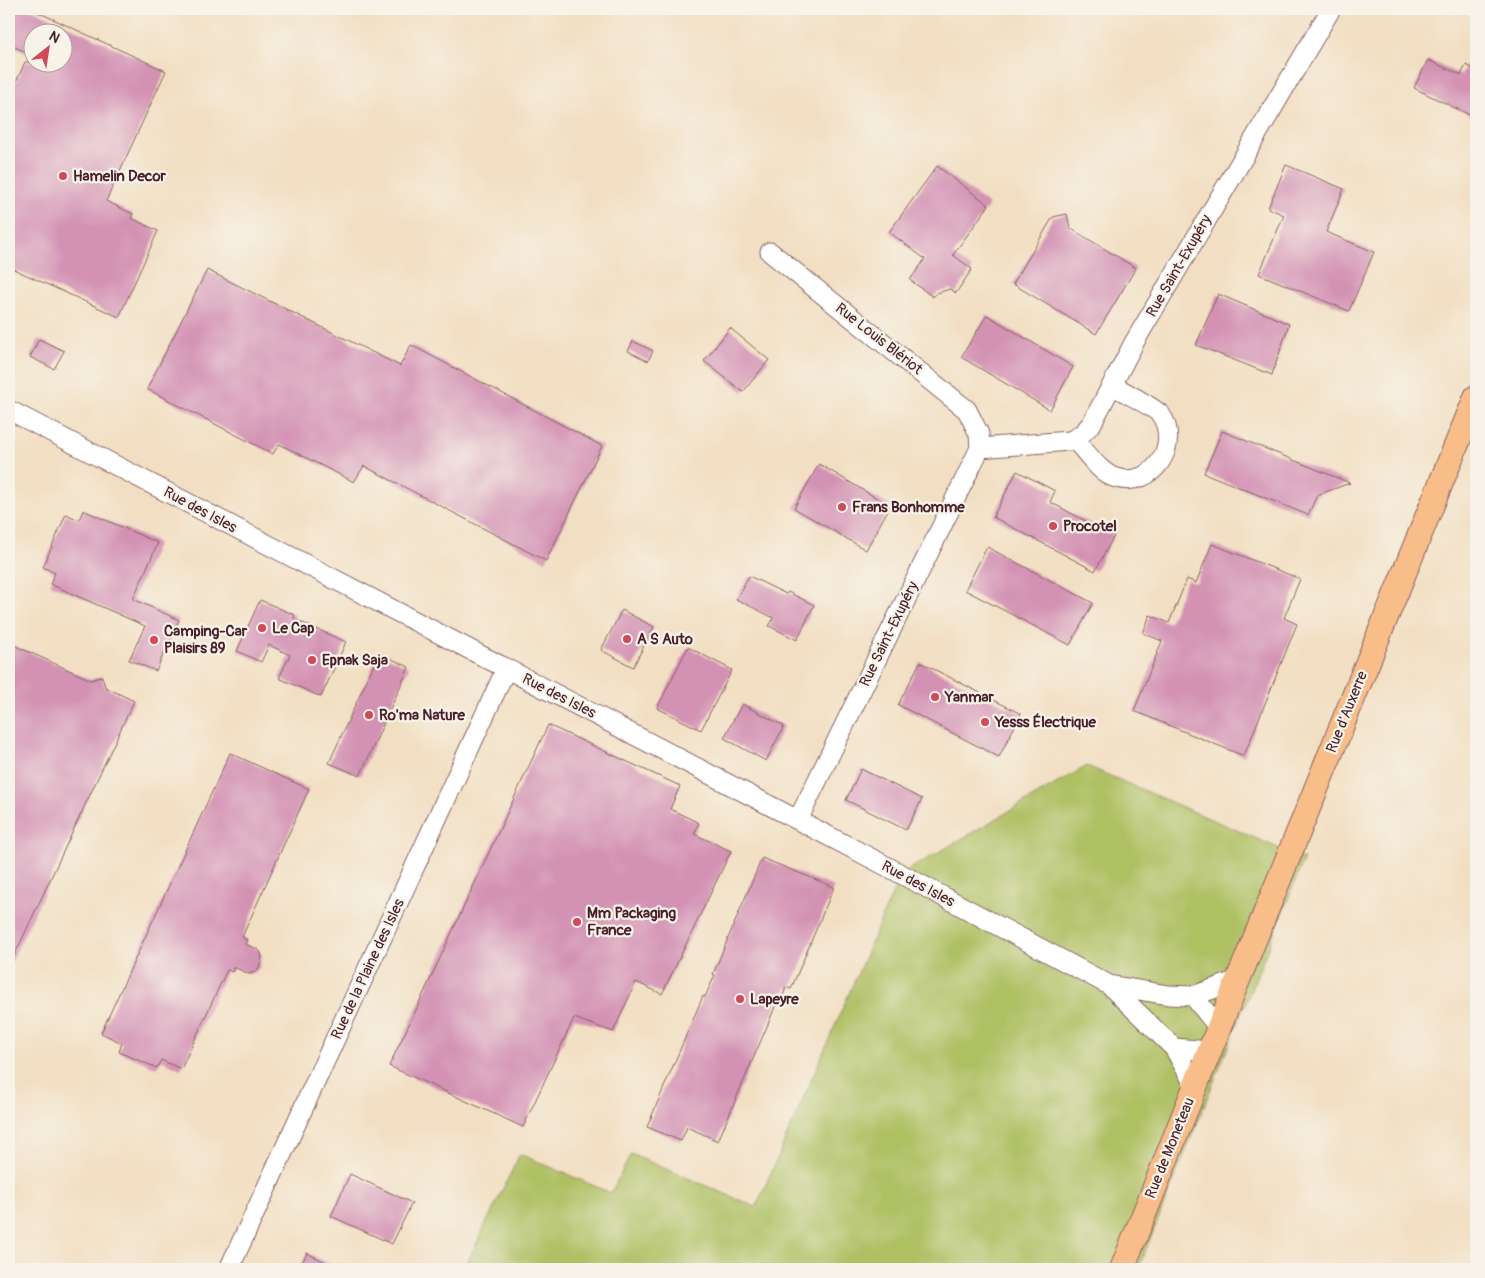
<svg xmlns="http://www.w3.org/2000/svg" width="1485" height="1278" viewBox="0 0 1485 1278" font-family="Pangolin,sans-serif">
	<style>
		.green { fill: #afc063; stroke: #7c7047 }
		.building { fill: #d392b4 }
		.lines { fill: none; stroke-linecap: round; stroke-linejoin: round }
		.minor-casing { stroke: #856260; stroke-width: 21 }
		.major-casing { stroke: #856260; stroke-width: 26 }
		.minor { stroke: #fff; stroke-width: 19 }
		.major { stroke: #f8bd89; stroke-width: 24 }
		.poi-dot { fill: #d1495b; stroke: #f7f3e8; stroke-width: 2 }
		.labels { text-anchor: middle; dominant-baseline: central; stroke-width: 4.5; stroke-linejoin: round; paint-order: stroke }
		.poi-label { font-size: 15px; font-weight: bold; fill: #4a1f2b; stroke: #f7f3e8; text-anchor: start }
		.street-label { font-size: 15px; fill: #4a1f2b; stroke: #f7f3e8 }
	</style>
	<rect width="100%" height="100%" fill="#f7f3e8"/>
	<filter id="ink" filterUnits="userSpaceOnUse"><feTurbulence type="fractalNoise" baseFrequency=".02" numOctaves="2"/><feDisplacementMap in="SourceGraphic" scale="10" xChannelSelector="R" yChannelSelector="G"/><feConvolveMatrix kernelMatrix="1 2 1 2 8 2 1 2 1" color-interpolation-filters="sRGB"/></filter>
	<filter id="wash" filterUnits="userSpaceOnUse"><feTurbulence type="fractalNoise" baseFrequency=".0096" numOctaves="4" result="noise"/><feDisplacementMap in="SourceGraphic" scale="20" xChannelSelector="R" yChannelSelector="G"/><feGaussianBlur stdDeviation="1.12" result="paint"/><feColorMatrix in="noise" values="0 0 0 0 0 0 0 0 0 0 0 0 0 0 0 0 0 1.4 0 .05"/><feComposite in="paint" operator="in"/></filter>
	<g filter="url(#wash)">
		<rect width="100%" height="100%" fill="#f2dfc3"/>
		<path class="green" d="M1087,766L1304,859L1138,1269H464L520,1154L611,1193L631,1154L756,1207L901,874Z"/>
		<g id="blocks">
			<path class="building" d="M9,9H31L166,71L106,201L133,214L131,218L158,231L119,317L9,267V98L25,62H62V32H32V55L9,44Z
				M1428,60L1461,75L1466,65L1476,70V118L1414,88Z
				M1286,165L1344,189L1326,232L1374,252L1349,311L1259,274L1284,215L1268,208Z
				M937,166L989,205L953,255L972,269L956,293L950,289L937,293L933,297L910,280L925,259L889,232Z
				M1067,214L1070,228L1136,268L1096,334L1013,284L1053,217Z
				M207,270L400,366L411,345L602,446L546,561L364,466L354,482L279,444L273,454L147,389Z
				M1218,294L1289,324L1272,375L1196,345Z
				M987,315L1073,367L1050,410L961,357Z
				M730,328L769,360L743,392L704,361Z
				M39,339L64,351L54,369L30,357Z
				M633,341L653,351L648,361L628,351Z
				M1222,431L1350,483L1317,495L1308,515L1204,473Z
				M819,464L890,506L866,550L794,508Z
				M1017,471L1055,491L1050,502L1114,536L1095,571L993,517Z
				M83,510L158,543L133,599L179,620L156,671L129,660L145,626L50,584L55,573L43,567L66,514L79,520Z
				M1212,544L1300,579L1284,618L1297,624L1244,756L1134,711L1162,641L1143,633L1150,615L1169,623L1187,579L1196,583Z
				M987,547L1093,603L1070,645L965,590Z
				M749,576L786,594L788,592L814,605L797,640L769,626L774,618L736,599Z
				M260,600L295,615L294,619L346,642L321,697L279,678L290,655L269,645L261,662L237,651Z
				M622,610L654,627L633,667L601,650Z
				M9,643L91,680L102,676L105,687L134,701L9,967Z
				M688,647L732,670L701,730L657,708Z
				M379,653L409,667L360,776L329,763Z
				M920,662L1021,714L999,757L898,705Z
				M742,704L784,726L766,761L724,738Z
				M548,725L680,786L670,809L699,823L694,834L731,851L662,994L636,982L613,1032L574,1018L523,1127L389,1066L415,1012Z
				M230,753L309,789L242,937L247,940L245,944L259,950L262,956L259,968L255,972L249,974L234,967L232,972L227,970L181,1069L161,1060L157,1068L119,1052L122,1043L101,1033Z
				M861,769L922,799L906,830L846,800Z
				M762,858L834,887L791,989L786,987L781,1001L778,1000L768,1024L718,1141L687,1127L681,1141L647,1127L703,996L705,997L715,975L713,974Z
				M350,1174L412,1203L392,1244L331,1216Z
				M307,1253L340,1269H299Z"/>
		</g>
	</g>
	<g filter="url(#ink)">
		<use href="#blocks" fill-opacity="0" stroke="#856260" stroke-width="1"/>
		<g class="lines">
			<defs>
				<path id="minor" d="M770,252L967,410L979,434L980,448L798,820
					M9,410L888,867L1109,985L1174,1048L1195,1086
					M1075,440C1087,452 1099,473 1116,478C1153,489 1181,445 1161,415C1157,409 1121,390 1112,385
					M980,448L1069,441C1079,438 1085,431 1092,423L1135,341L1331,9
					M1109,985L1168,995L1193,996L1238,980
					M1193,996L1219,1028
					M1174,1048L1209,1051
					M229,1269L506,669"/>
				<path id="major" d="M1122,1269L1238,980L1476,397"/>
			</defs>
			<use href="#minor" class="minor-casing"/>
			<use href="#major" class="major-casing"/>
			<use href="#minor" class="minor"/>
			<use href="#major" class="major"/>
		</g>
	</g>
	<g class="poi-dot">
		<circle cx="63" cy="176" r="5"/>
		<circle cx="842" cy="507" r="5"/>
		<circle cx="1053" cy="526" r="5"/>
		<circle cx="262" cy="628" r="5"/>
		<circle cx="627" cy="639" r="5"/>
		<circle cx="154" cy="640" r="5"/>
		<circle cx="312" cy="660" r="5"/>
		<circle cx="935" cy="697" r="5"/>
		<circle cx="369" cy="715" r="5"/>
		<circle cx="985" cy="722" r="5"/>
		<circle cx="577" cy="922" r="5"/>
		<circle cx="740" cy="999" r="5"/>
	</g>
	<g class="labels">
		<g class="poi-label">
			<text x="73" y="176">Hamelin Decor</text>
			<text x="852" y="507">Frans Bonhomme</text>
			<text x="1063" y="526">Procotel</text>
			<text x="272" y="628">Le Cap</text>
			<text x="164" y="631">Camping-Car<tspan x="164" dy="17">Plaisirs 89</tspan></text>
			<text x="637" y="639">A S Auto</text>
			<text x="322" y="660">Epnak Saja</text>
			<text x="945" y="697">Yanmar</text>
			<text x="379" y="715">Ro'ma Nature</text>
			<text x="995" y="722">Yesss Électrique</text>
			<text x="587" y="913">Mm Packaging<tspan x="587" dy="17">France</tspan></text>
			<text x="750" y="999">Lapeyre</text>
		</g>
		<g class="street-label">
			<text transform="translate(1179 266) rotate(-60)">Rue Saint-Exupéry</text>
			<text transform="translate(879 339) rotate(38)">Rue Louis Blériot</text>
			<text transform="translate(200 510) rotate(28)">Rue des Isles</text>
			<text transform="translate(889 634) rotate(-64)">Rue Saint-Exupéry</text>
			<text transform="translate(559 696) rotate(27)">Rue des Isles</text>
			<text transform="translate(1347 712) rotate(-68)">Rue d'Auxerre</text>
			<text transform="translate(918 884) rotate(28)">Rue des Isles</text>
			<text transform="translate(368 969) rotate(-65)">Rue de la Plaine des Isles</text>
			<text transform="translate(1170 1148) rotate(-68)">Rue de Moneteau</text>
		</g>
	</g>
	<rect width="1485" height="1278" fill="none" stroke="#f7f3e8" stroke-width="30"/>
	<g transform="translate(48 48) rotate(30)"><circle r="24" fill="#f7f3e8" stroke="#b29e9c"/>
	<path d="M0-4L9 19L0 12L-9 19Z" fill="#d1495b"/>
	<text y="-8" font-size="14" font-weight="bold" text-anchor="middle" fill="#4a1f2b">N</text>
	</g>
</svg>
